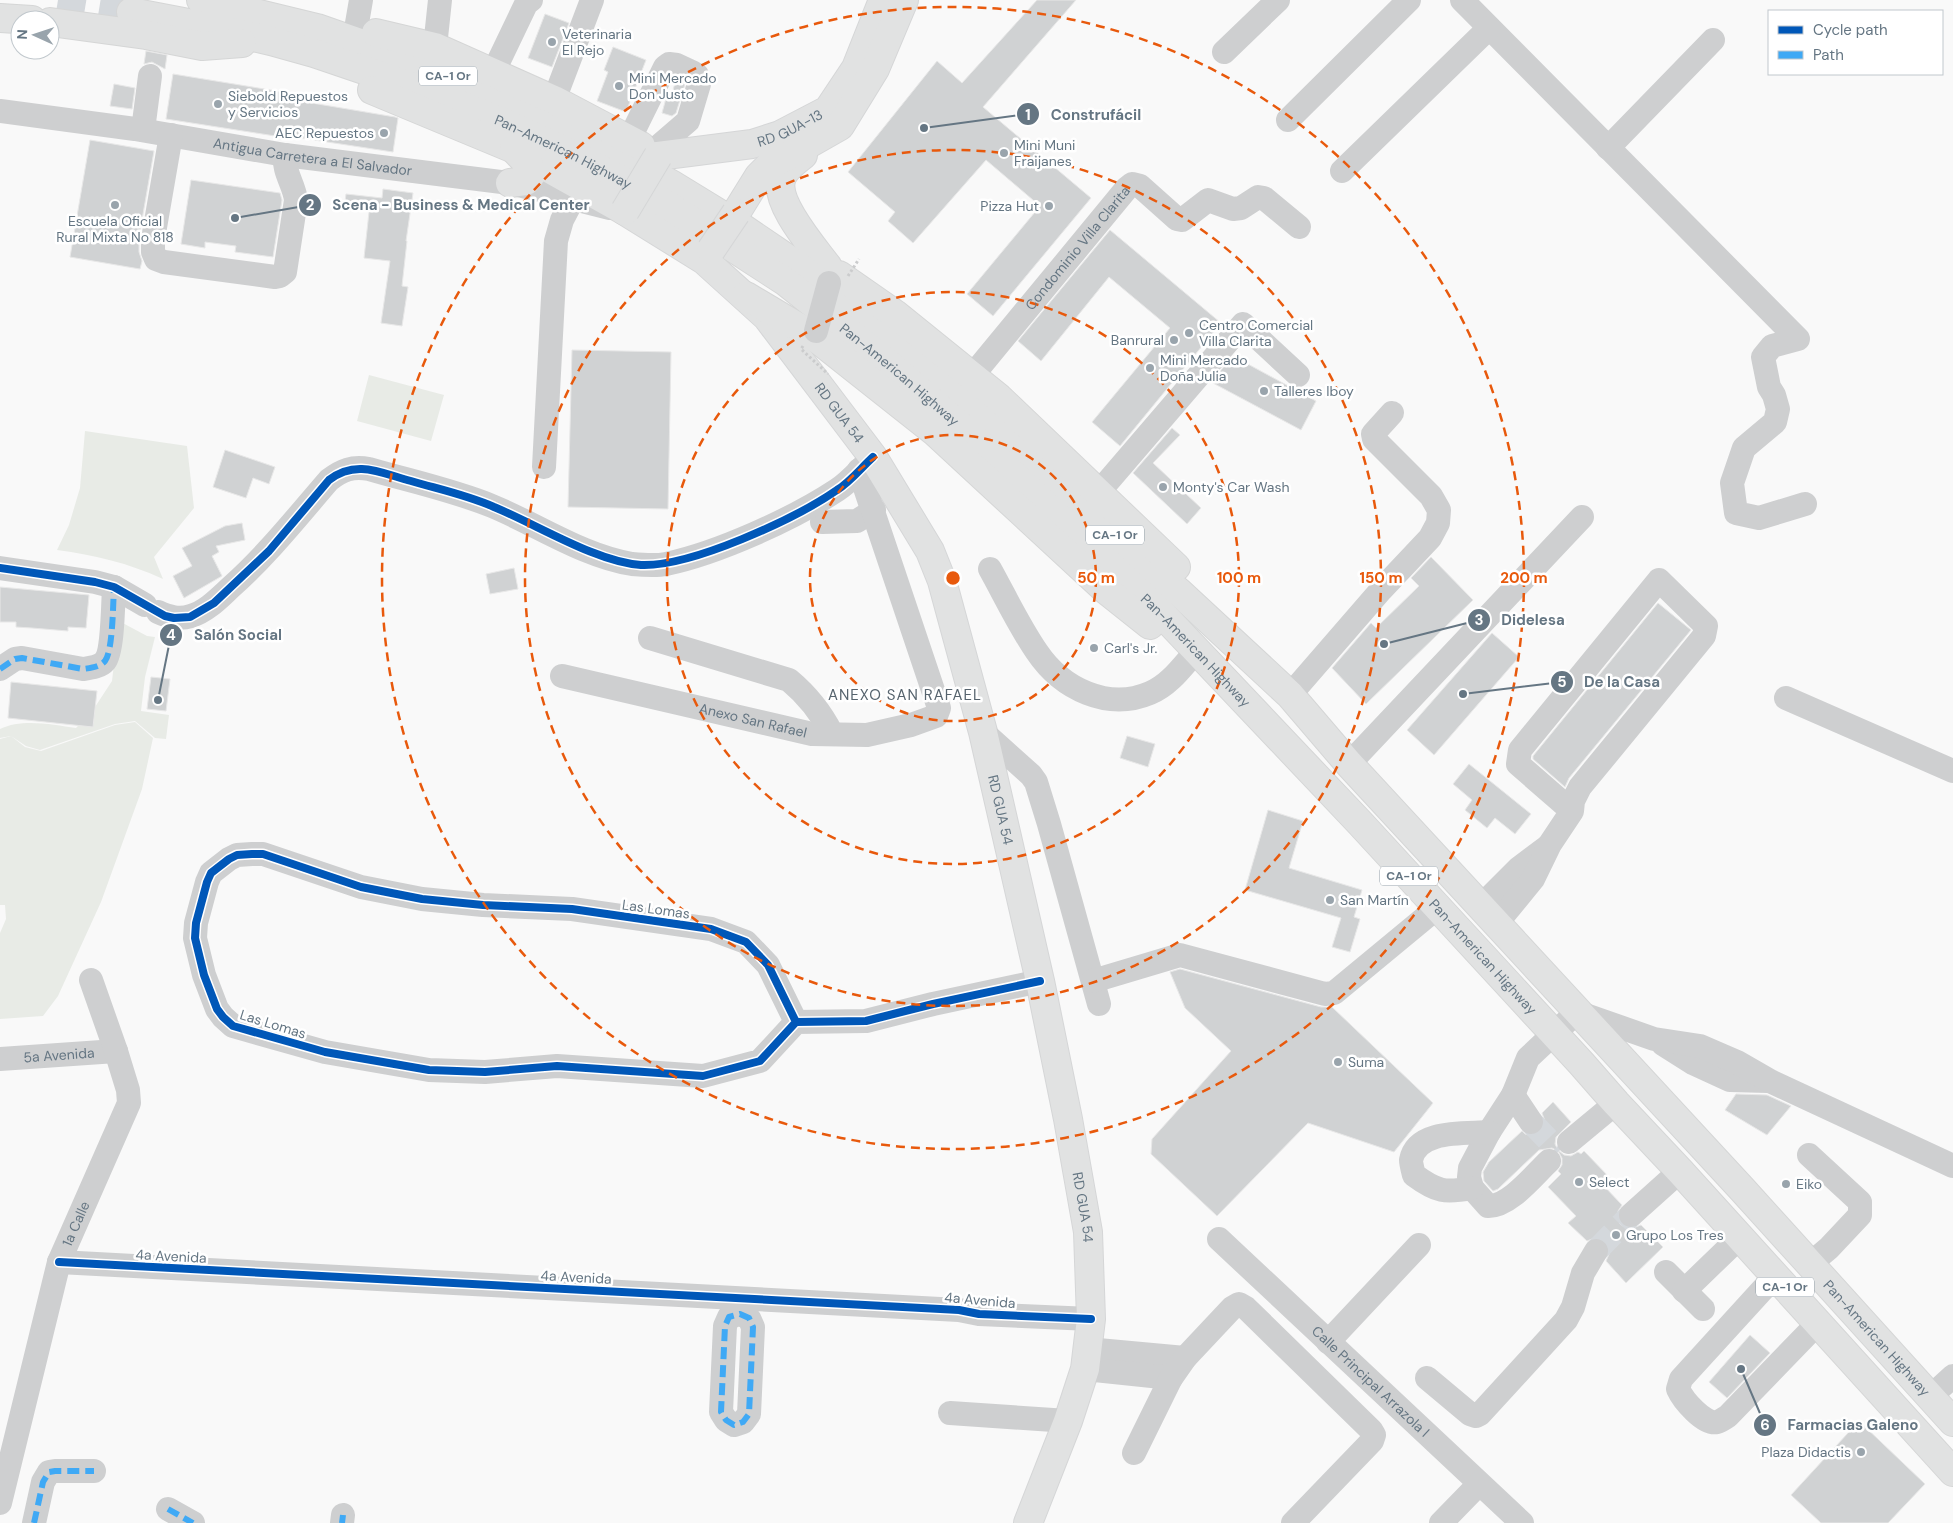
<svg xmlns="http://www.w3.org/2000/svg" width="1953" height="1523" viewBox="0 0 1953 1523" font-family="'DM Sans',sans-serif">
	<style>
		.green { fill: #e8ebe6 }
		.building { fill: #d0d2d3; stroke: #e8e8e8 }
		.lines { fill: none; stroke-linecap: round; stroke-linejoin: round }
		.minor-tunnel { stroke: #d4d8dc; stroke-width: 24; stroke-dasharray: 24 12; stroke-linecap: butt }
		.highway-tunnel { stroke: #d4d8dc; stroke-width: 28; stroke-dasharray: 28 14; stroke-linecap: butt }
		.major-casing { stroke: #d5d6d7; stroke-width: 30 }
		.highway-casing { stroke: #d5d6d6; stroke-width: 30 }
		.minor { stroke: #cecfd0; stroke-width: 24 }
		.major { stroke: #e1e2e2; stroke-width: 28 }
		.highway { stroke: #e1e2e2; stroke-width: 28 }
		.major-bridge-casing { stroke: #d5d6d7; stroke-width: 30; stroke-linecap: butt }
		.path-bridge { stroke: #cbcccd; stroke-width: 3; stroke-dasharray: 2.5 2.5; stroke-linecap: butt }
		.minor-bridge { stroke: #cecfd0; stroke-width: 24 }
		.major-bridge { stroke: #e1e2e2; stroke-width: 28 }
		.quiet { stroke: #3fa9f5; stroke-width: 6; stroke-dasharray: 12 6; stroke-linecap: butt }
		.cycleway-casing { stroke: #fff; stroke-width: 11 }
		.cycleway { stroke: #0057b8; stroke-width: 8 }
		.ring { fill: none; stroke: #e8590c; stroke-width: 2.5; stroke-dasharray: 9 6 }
		.poi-dot { fill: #99a4ac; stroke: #fff; stroke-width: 2 }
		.labels { text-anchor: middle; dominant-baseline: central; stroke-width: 5; stroke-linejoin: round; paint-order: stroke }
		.shield { fill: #fff; stroke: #939fa8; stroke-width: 1 }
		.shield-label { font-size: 12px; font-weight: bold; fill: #657683 }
		.poi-label { font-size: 14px; fill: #657683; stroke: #fff; text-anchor: start }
		.street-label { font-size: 14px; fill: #657683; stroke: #fff }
		.neighbourhood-label { font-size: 15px; letter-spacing: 1px; fill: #57646e; stroke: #fff }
		.centre { fill: #e8590c; stroke: #fff; stroke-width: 2.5 }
		.ring-label { font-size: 15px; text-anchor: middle; font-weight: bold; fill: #e8590c; stroke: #fff; stroke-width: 5; stroke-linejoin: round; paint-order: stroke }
		.leader { fill: none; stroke: #657683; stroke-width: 2 }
		.callout-dot { fill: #657683; stroke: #fff; stroke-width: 2 }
		.mark-label { font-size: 15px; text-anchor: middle; font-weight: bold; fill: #fff }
		.callout-label { font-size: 15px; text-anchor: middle; font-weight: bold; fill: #657683; stroke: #fff; stroke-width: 5; stroke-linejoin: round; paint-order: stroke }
	</style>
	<rect width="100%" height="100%" fill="#f9f9f9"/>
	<path class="green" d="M369,375L444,395L431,441L357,421Z
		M85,431L187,446L194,508L154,557L163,579C128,563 95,555 57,550L69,525L80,488Z
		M119,621L147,636L155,637L145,677L141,711L169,715L166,739L155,738L135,721L115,724L40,750L26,746L11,736L0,738V729C23,718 53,725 76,728L93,710L112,681Z
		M135,722L153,738L142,789L101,902L58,996L43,1016L0,1019V933L6,919L5,905H0V739L11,736L25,747L41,751L115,725Z"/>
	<path class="building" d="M1037,0H1076L983,107L1091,198L993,316L967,294L1040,206L986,160L913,243L888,221L895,212L848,172L937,61L962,83Z
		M545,14L569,23L552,67L528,58Z
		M613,47L646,60L626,112L597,101L608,72L604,70Z
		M146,51L167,55L165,69L152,62L144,64Z
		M173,74L295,94L294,100L395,117L398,118L393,152L288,136V138L166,119Z
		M676,80L685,84L676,113L672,116L662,113L668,91L672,93Z
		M114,84L135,88L132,109L110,106Z
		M90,140L154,151L139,237V252L142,261L140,269L70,257Z
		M191,180L280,193L282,200L273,257L235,252L236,246L205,242V248L181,244Z
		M383,189L413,193L406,241H407L402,286L408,287L402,326L381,323L390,261L364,258L369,212L344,209L346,194L382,198Z
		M1110,230L1221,323L1120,446L1092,422L1170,328L1109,277L1041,361L1018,341Z
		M572,350L671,352L668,509L568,507Z
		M1233,356L1316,401L1301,430L1211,382Z
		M1172,428L1180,435L1153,463L1201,508L1187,524L1133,473Z
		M225,450L275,467L269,484L253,478L246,498L213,487Z
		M242,523L245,540L216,546L219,552L212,556L222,576L184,598L173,576L192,566L182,548L225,526Z
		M1431,557L1473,600L1366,704L1332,668L1371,623L1376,628L1419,586L1411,578Z
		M514,568L518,589L490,594L486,574Z
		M0,587L89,595L86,628L68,627V631L32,628L16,627V622H0Z
		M1658,603L1691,630L1569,778L1565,787L1533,759V756Z
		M1492,633L1519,657L1434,755L1407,730Z
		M151,677L170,679L166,711L147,709Z
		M11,682L97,691L93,727L8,718Z
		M1127,736L1155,744L1148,767L1120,758Z
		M1469,764L1531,814L1515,834L1495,818L1487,828L1465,810L1472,800L1453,784Z
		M1268,810L1303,821L1289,868L1362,890L1354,917L1360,919L1350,952L1332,947L1341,918L1245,890Z
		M1180,969L1321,1007H1332L1433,1103L1394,1152L1308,1123L1217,1216L1151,1154L1152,1139L1231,1051L1185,1008L1170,972Z
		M1736,1094L1767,1095L1791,1106L1767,1135L1725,1110Z
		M1553,1102L1571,1122L1556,1137L1555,1144L1558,1150L1564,1155L1571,1156L1578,1152L1581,1154L1584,1151L1610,1178L1603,1185L1622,1205L1618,1211V1218L1620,1224L1626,1228H1633L1641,1225L1663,1247L1626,1283L1606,1261L1610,1252L1608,1244L1603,1239L1597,1237L1587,1241L1568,1223L1576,1216L1548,1187L1561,1174L1558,1171L1562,1165V1158L1558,1151L1552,1148L1539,1150L1498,1189L1493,1191L1484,1181L1483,1172L1489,1162L1522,1131L1525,1134L1532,1136L1538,1134L1543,1128L1545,1121L1542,1113Z
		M1750,1335L1770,1353L1727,1398L1709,1382Z
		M1859,1421L1925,1484L1888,1523H1821L1791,1495Z"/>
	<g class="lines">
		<path class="minor-tunnel" d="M1531,1122L1559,1151
			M1596,1251L1631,1215"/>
		<path class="highway-tunnel" d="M58,0L131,12"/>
		<defs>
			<g id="major">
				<path d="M803,155C796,161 786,167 782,177C772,201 814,248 828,267"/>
				<path id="s7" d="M658,156L752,144L780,135L828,110L856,68L883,0"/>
				<path id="s8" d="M625,211L704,260L767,317L873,457L930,551L942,581L983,732L1040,981L1068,1119L1088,1232L1091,1319L1085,1369L1068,1421L1028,1523"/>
				<path d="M736,213L759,176L768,167L840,126L875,69L904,0"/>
			</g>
			<g id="highway">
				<path id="s9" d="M201,0L317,28L397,56L472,86L619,155L671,184L738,225L794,263L851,306L985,413L1133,553L1180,593L1290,695L1349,764L1741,1188L1953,1422"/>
				<path id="s10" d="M131,12L204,26L271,41L314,53L426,91L503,122L568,152L661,201L786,282L890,365L970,434L1162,614L1360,823L1581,1063L1616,1103L1680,1171L1953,1472"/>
				<path d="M0,18L32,20"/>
				<path d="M50,22L146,35L202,46L242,43"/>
				<path d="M376,33L435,47L554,100L641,146"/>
				<path d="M372,90L514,149L625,211"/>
				<path d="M510,183L526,181L531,175L529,165L514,149"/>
				<path d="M839,275L895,314L999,398L1176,567"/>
				<path d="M746,296L815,337L935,432L1106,590L1150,625"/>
			</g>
		</defs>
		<use href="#major" class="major-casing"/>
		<use href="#highway" class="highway-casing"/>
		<g class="minor">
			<path d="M1462,0L1798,339L1772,346L1763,357L1769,387L1774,395L1778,409L1775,422L1744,448L1732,483L1736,513L1759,518L1805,504"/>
			<path d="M356,29L361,0"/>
			<path d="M435,47L440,0"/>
			<path d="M1224,52L1278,0"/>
			<path d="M493,73L526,4L531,0"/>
			<path d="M554,100L592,0"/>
			<path id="s1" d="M0,111L135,129L285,155L510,183L610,208"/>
			<path d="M1288,120L1409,0"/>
			<path d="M143,130L150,76"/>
			<path d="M171,135L153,239V252L156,259L164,262L275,277L280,276L285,272L296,200C294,184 283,172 285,155"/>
			<path d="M629,140L665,67L669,64L677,65L692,72L697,75L699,84L688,121L652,152"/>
			<path d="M1608,148L1713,40"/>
			<path d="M1342,171L1489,28"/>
			<path id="s2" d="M972,376L1127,188L1132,184L1140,186L1177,219L1182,220L1208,200L1233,209L1241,208L1258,197L1264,198L1299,227"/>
			<path d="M544,467L556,241L562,220L573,199"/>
			<path d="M1098,493L1243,324L1298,375"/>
			<path d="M822,522L857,521L874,510"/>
			<path d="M0,568L95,582L114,587L145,605"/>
			<path d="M990,569C1005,596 1019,626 1037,652C1062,689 1108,711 1150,693C1167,686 1179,671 1190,658"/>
			<path d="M158,612C169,617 179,620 191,616C207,611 219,598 231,587C267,555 297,517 329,480C342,470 352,466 369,469C410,481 453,490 492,506C538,525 583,556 632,564C643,565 656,566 666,564C718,553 793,519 837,490C850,482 861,468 873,457"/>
			<path d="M650,638L789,680C807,695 822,714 832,734"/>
			<path d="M0,669L15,659L22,658L83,669C90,668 100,667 105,661C113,651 113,602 114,587"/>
			<path id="s3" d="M562,676L812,734L867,735L911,725L936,716L939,708L859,470"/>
			<path d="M1290,695L1381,590L1430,538L1438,523L1439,510L1431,496L1374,439L1373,434L1392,413"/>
			<path d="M1786,698L1953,771"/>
			<path d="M983,732L1031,775L1036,782L1049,824L1099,1004"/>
			<path d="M1349,764L1582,517"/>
			<path d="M1481,906L1519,868L1547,847"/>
			<path d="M1497,923L1533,879L1550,844L1572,811L1573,801L1580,787L1704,636L1706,626L1659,580L1520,750L1518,764L1572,811"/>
			<path d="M1093,981L1180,955L1325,994L1334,993L1438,907"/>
			<path d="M796,1022L768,965L746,942L711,929L572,909L483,905L422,899L361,887L263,854H252L237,855L229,859L211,873L207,882L196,923L195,938L204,975L217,1009L223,1017L233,1026L325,1052L429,1070L485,1072L557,1066L703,1076L760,1061L796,1022L866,1021L933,1004L1040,981"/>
			<path d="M1663,1044L1693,1063L1730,1080L1768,1081"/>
			<path id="s4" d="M0,1059L116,1051"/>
			<path d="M1513,1095L1531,1122"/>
			<path d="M1569,1142L1616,1103"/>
			<path d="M1809,1155L1860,1202V1215L1829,1248L1810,1264"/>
			<path d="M1549,1161C1534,1175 1509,1207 1488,1206L1472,1188L1469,1177L1470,1168L1489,1132L1513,1095L1528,1058L1577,1012L1654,1039L1700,1046L1737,1062L1770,1081L1953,1166"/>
			<path d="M1472,1188C1445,1193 1437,1192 1414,1175C1413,1171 1411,1164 1411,1160C1417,1129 1465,1134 1489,1132"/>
			<path d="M1631,1215L1680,1171"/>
			<path id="s5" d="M1219,1239L1522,1523"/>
			<path d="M59,1262L959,1310L979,1314L1091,1319"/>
			<path d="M1666,1272L1703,1309"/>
			<path d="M1775,1276L1681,1379L1678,1389C1683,1400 1704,1425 1717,1422C1721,1421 1725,1418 1728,1416L1818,1323"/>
			<path d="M1684,1291L1740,1237"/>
			<path d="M740,1314L749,1318L753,1327L749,1414L743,1422L734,1425L726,1420L721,1412L725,1326L729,1317Z"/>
			<path d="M1328,1342L1419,1245"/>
			<path d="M1087,1349L1185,1358"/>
			<path d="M1085,1369L1171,1378"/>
			<path d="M1427,1378L1470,1414L1476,1416L1480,1414L1566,1320L1573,1307L1583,1273L1596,1251"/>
			<path d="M1930,1397L1953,1376"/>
			<path d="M950,1413L1068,1421"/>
			<path d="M1134,1453L1171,1378L1185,1358L1232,1308L1239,1304L1246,1308L1371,1430L1374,1435L1372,1441L1293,1523"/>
			<path id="s6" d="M0,1503L59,1262L129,1103L128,1090L116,1051L91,980"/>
			<path d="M168,1509L193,1523"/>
			<path d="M34,1523L43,1482L49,1472L55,1471H94"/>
			<path d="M342,1523L343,1515"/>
			<path d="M1441,1523L1479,1484"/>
		</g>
		<use href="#major" class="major"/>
		<use href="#highway" class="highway"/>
		<defs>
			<path id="major-bridge" d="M625,211L658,156
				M711,250L736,213"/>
		</defs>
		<use href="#major-bridge" class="major-bridge-casing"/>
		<path class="path-bridge" d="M848,276L859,259
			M803,346L801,349L828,374"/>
		<path class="minor-bridge" d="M816,331L829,283"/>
		<use href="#major-bridge" class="major-bridge"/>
		<path class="quiet" d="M0,669L15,659L22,658L83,669C90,668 100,667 105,661C113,651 113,602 114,587
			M740,1314L749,1318L753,1327L749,1414L743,1422L734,1425L726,1420L721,1412L725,1326L729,1317Z
			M168,1509L193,1523
			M34,1523L43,1482L49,1472L55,1471H94
			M342,1523L343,1515"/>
		<defs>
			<path id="cycleway" d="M0,568L95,582L114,587L165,616L174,618L190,617L214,603L269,551L329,480C356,459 381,473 411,481C438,489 467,495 494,507C536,524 596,562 641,565C691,567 795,519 837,490C850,482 861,468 873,457
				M796,1022L768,965L746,942L711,929L572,909L483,905L422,899L361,887L263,854H252L237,855L229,859L211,873L207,882L196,923L195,938L204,975L217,1009L223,1017L233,1026L325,1052L429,1070L485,1072L557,1066L703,1076L760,1061L796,1022L866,1021L933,1004L1040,981
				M59,1262L959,1310L979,1314L1091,1319"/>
		</defs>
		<use href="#cycleway" class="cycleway-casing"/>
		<use href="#cycleway" class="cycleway"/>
	</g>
	<g class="ring">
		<circle cx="953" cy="578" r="143"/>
		<circle cx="953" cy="578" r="286"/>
		<circle cx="953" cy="578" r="428"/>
		<circle cx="953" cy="578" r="571"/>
	</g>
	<g class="poi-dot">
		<circle cx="552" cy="42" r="5"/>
		<circle cx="619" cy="86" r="5"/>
		<circle cx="218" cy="104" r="5"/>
		<circle cx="384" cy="133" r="5"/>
		<circle cx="1004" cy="153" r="5"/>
		<circle cx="115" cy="205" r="5"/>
		<circle cx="1049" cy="206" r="5"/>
		<circle cx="1189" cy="333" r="5"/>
		<circle cx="1174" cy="340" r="5"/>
		<circle cx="1150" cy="368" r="5"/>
		<circle cx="1264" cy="391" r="5"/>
		<circle cx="1163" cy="487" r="5"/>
		<circle cx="1094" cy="648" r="5"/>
		<circle cx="1330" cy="900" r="5"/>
		<circle cx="1338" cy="1062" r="5"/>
		<circle cx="1579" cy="1182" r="5"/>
		<circle cx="1786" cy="1184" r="5"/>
		<circle cx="1616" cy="1235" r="5"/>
		<circle cx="1861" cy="1452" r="5"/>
	</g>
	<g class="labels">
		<g class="shield">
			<rect x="419" y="66.5" width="58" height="19" rx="4"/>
			<rect x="1086" y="525.5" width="58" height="19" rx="4"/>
			<rect x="1380" y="866.5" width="58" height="19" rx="4"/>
			<rect x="1756" y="1277.5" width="58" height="19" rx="4"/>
		</g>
		<g class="shield-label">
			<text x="448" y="76">CA-1 Or</text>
			<text x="1115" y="535">CA-1 Or</text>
			<text x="1409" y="876">CA-1 Or</text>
			<text x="1785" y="1287">CA-1 Or</text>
		</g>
		<g class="poi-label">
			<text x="562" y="34">Veterinaria<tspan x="562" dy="16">El Rejo</tspan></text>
			<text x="629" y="78">Mini Mercado<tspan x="629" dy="16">Don Justo</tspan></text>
			<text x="228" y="96">Siebold Repuestos<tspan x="228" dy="16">y Servicios</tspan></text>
			<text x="374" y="133" text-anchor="end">AEC Repuestos</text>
			<text x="1014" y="145">Mini Muni<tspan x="1014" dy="16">Fraijanes</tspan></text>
			<text x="1039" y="206" text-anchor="end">Pizza Hut</text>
			<text x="115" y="221" text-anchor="middle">Escuela Oficial<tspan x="115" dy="16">Rural Mixta No 818</tspan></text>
			<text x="1199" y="325">Centro Comercial<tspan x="1199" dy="16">Villa Clarita</tspan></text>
			<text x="1164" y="340" text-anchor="end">Banrural</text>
			<text x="1160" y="360">Mini Mercado<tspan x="1160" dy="16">Doña Julia</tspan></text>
			<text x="1274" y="391">Talleres Iboy</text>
			<text x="1173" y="487">Monty's Car Wash</text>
			<text x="1104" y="648">Carl's Jr.</text>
			<text x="1340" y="900">San Martín</text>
			<text x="1348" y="1062">Suma</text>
			<text x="1589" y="1182">Select</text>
			<text x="1796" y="1184">Eiko</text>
			<text x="1626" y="1235">Grupo Los Tres</text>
			<text x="1851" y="1452" text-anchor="end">Plaza Didactis</text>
		</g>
		<g class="street-label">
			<text stroke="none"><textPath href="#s7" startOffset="136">RD GUA-13</textPath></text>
			<text stroke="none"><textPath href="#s10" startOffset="456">Pan-American Highway</textPath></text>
			<text stroke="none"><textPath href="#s1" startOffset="316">Antigua Carretera a El Salvador</textPath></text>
			<text stroke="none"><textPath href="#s2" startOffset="166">Condominio Villa Clarita</textPath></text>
			<text stroke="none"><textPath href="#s10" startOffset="861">Pan-American Highway</textPath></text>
			<text stroke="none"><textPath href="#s8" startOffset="298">RD GUA 54</textPath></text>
			<text stroke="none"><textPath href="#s10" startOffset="1266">Pan-American Highway</textPath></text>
			<text stroke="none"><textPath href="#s3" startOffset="196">Anexo San Rafael</textPath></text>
			<text stroke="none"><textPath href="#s8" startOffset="732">RD GUA 54</textPath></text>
			<text transform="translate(656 909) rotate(8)">Las Lomas</text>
			<text stroke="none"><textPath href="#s10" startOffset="1686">Pan-American Highway</textPath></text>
			<text transform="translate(273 1024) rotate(17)">Las Lomas</text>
			<text stroke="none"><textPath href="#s4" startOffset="59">5a Avenida</textPath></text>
			<text stroke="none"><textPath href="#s8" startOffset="1138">RD GUA 54</textPath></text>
			<text stroke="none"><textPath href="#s6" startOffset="290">1a Calle</textPath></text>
			<text transform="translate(171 1256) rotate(3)">4a Avenida</text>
			<text transform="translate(576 1277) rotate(3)">4a Avenida</text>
			<text transform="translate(980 1300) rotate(5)">4a Avenida</text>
			<text stroke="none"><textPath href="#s9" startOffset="2182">Pan-American Highway</textPath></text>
			<text stroke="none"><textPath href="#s5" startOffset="208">Calle Principal Arrazola I</textPath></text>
		</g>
		<g class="neighbourhood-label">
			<text x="905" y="695">ANEXO SAN RAFAEL</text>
		</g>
	</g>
	<circle cx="953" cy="578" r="8" class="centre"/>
	<g class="ring-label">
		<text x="1096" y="583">50 m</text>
		<text x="1239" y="583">100 m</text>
		<text x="1381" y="583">150 m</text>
		<text x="1524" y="583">200 m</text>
	</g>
	<path class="leader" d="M924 128L1028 114M235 218L310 205M1384 644L1479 620M158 700L171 635M1463 694L1562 682M1741 1369L1765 1425"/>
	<g class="callout-dot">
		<circle cx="924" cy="128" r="5"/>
		<circle cx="235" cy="218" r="5"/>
		<circle cx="1384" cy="644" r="5"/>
		<circle cx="158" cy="700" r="5"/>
		<circle cx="1463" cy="694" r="5"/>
		<circle cx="1741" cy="1369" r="5"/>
		<circle cx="1028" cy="114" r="12"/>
		<circle cx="310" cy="205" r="12"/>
		<circle cx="1479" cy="620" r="12"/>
		<circle cx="171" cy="635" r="12"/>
		<circle cx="1562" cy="682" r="12"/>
		<circle cx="1765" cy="1425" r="12"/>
	</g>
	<g class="mark-label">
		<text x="1028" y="120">1</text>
		<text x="310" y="210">2</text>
		<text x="1479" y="625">3</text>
		<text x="171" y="640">4</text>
		<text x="1562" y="687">5</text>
		<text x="1765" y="1430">6</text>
	</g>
	<g class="callout-label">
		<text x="1096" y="120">Construfácil</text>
		<text x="461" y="210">Scena - Business &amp; Medical Center</text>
		<text x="1533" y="625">Didelesa</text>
		<text x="238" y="640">Salón Social</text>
		<text x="1622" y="687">De la Casa</text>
		<text x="1853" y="1430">Farmacias Galeno</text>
	</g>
	<rect x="1768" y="10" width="175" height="65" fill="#ffffff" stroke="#c1c8cd"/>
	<rect x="1778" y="26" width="25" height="8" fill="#0057b8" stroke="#c1c8cd"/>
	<text x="1813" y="35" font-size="15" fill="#657683">Cycle path</text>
	<rect x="1778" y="51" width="25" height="8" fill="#3fa9f5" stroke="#c1c8cd"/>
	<text x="1813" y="60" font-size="15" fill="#657683">Path</text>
	<g transform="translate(35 35) rotate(273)"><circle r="24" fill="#ffffff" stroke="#c1c8cd"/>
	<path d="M0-4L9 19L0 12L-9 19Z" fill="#99a4ac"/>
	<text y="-8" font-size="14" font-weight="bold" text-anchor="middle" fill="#657683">N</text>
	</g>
</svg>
